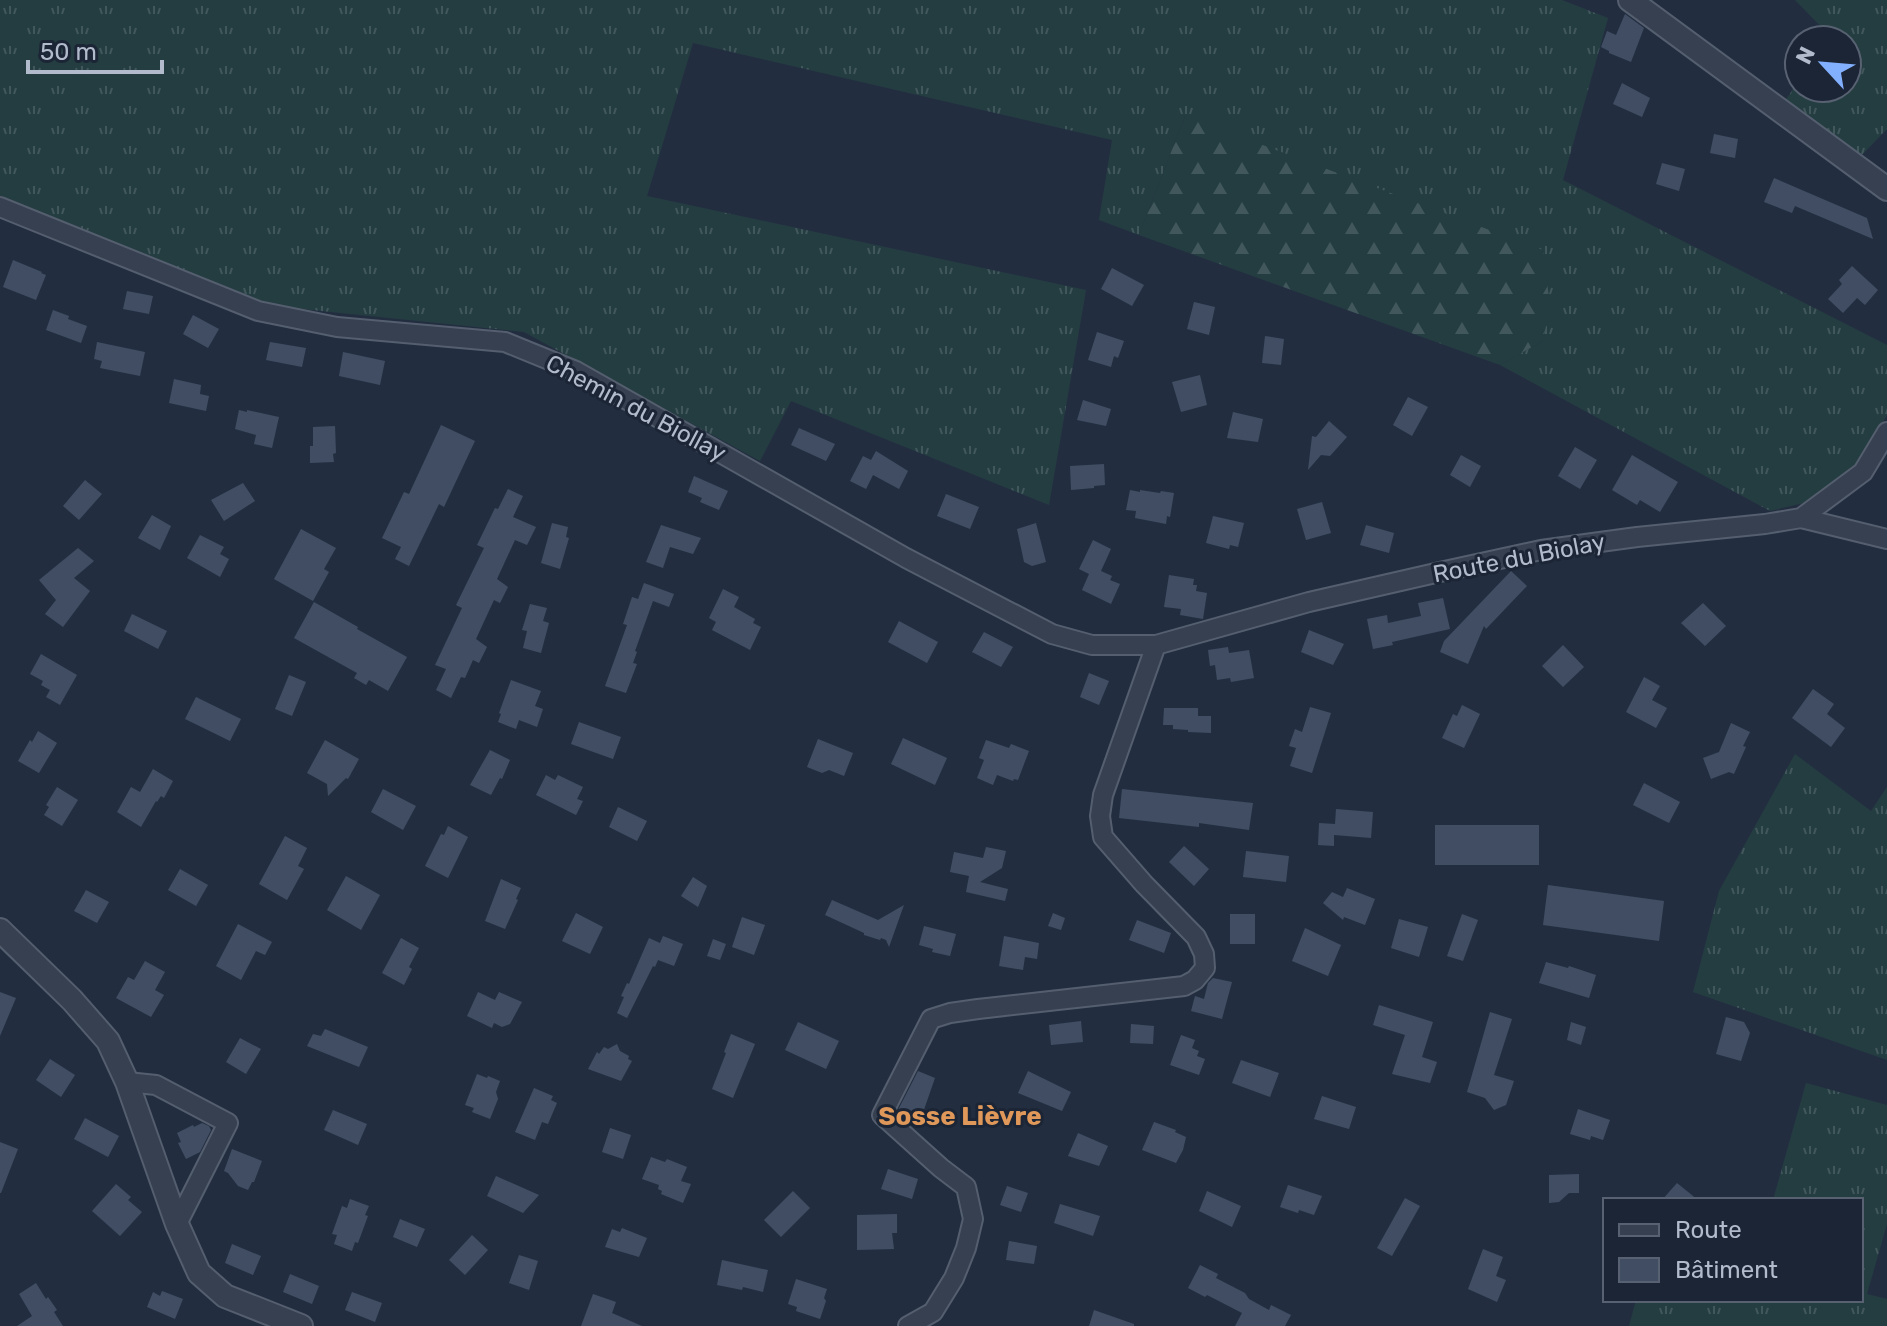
<svg xmlns="http://www.w3.org/2000/svg" width="1887" height="1326" viewBox="0 0 1887 1326" font-family="Rubik,sans-serif">
	<style>
		.grass { fill: url(#grass-tufts) }
		.forest { fill: url(#forest-firs) }
		.building { fill: #404d63 }
		.lines { fill: none; stroke-linecap: round; stroke-linejoin: round }
		.minor-casing { stroke: #545e6e; stroke-width: 22 }
		.tertiary-casing { stroke: #545e6e; stroke-width: 26 }
		.minor { stroke: #364050; stroke-width: 18 }
		.tertiary { stroke: #364050; stroke-width: 22 }
		.labels { text-anchor: middle; dominant-baseline: central; stroke-width: 6; stroke-linejoin: round; paint-order: stroke }
		.street-label { font-size: 24px; fill: #b2bbcb; stroke: #1b2535 }
		.neighbourhood-label { font-size: 26px; font-weight: bold; fill: #df9859; stroke: #1b2535 }
	</style>
	<defs>
		<pattern id="grass-tufts" width="24" height="20" patternUnits="userSpaceOnUse" patternTransform="scale(2)"><rect width="24" height="20" fill="#243d41"/><path d="M3 7l-1-3M5 7V3M7 7l1-3M15 17l-1-3M17 17v-4M19 17l1-3" fill="none" stroke="#41575b"/></pattern>
		<pattern id="forest-firs" width="22" height="20" patternUnits="userSpaceOnUse" patternTransform="scale(2)"><rect width="22" height="20" fill="#243d41"/><path d="M5 1l3.5 6h-7zM16 11l3.5 6h-7z" fill="#41575b"/></pattern>
	</defs>
	<rect width="100%" height="100%" fill="#222e40"/>
	<path class="grass" d="M0,0H1562L1608,18L1563,180L1887,345V415L1859,463L1804,503L1770,511L1500,365L1543,341L1185,116L1139,235L1099,220L1112,140L693,43L647,196L1086,290L1049,505L791,401L760,461L524,332L273,306L0,197Z
		M1795,0H1887V129L1858,159L1784,102L1799,81V88H1847V40H1828L1830,36Z
		M1795,754L1871,811L1887,787V1060L1693,992L1719,891Z
		M1806,1083L1887,1105V1224L1867,1294L1887,1299V1326H1629L1636,1300H1733L1743,1303L1745,1300H1861V1200H1773Z"/>
	<path class="forest" d="M1185,116L1543,250L1550,306L1543,341L1500,365L1139,235Z"/>
	<path class="building" d="M1625,14L1644,28L1631,62L1609,53V51L1601,47L1607,31L1616,35Z
		M1622,83L1650,98L1642,117L1613,104Z
		M1714,134L1738,139L1735,158L1710,153Z
		M1662,163L1685,169L1679,191L1656,184Z
		M1774,178L1867,218L1873,239L1795,206L1792,213L1764,202Z
		M13,260L42,272L41,273L46,275L36,300L3,287Z
		M1852,266L1878,290L1865,305L1857,298L1843,313L1828,299L1842,284L1839,280Z
		M1112,268L1144,285L1132,306L1101,289Z
		M127,291L153,296L149,314L123,309Z
		M1194,302L1215,307L1209,335L1187,329Z
		M53,310L69,316L68,319L87,326L81,343L46,330Z
		M193,315L219,329L208,348L183,334Z
		M1097,332L1124,341L1118,358L1114,356L1111,367L1088,360Z
		M1265,336L1284,339L1281,365L1262,363Z
		M97,342L145,352L140,376L100,368L102,361L94,359Z
		M270,342L306,348L302,367L266,360Z
		M343,352L385,361L380,385L339,376Z
		M1200,375L1207,405L1181,412L1172,382Z
		M174,379L201,385L200,394L209,396L206,411L169,403Z
		M1408,397L1428,407L1412,436L1393,425Z
		M1083,400L1111,409L1106,426L1077,420Z
		M239,410L247,412V410L279,417L272,448L254,444L256,435L235,429Z
		M1233,412L1263,419L1258,442L1227,438Z
		M1329,421L1347,437L1330,456L1321,455L1308,470L1312,436L1316,437Z
		M441,425L475,441L444,507L439,504L409,566L395,559L401,547L382,538L404,492L409,494Z
		M335,426L336,453L333,454L334,462L310,463V446H313V427Z
		M799,428L835,444L826,461L791,445Z
		M1575,447L1597,460L1580,489L1558,476Z
		M876,451L908,471L899,489L873,475L866,489L850,481L863,456L871,460Z
		M1461,455L1481,466L1470,487L1450,475Z
		M1632,455L1678,482L1660,512L1640,500L1637,505L1612,490Z
		M1104,464L1105,485L1094,486V488L1071,490L1070,466Z
		M694,476L728,491L719,510L700,502L702,498L688,492Z
		M85,480L102,494L79,520L63,506Z
		M243,483L255,501L224,521L211,500Z
		M508,489L523,496L513,517L536,527L527,545L515,540L497,579L508,587L500,603L494,600L476,639L487,647L479,663L473,660L465,678L461,677L451,698L436,690L446,669L435,665L462,608L456,605L484,548L477,545L495,508L498,509Z
		M1130,490L1140,492V490L1160,493L1161,491L1174,493L1170,517L1167,516L1166,524L1135,518L1136,511L1126,510Z
		M946,494L979,507L970,529L937,516Z
		M1322,502L1331,533L1306,540L1297,509Z
		M152,515L171,526L160,550L138,538Z
		M1213,516L1244,523L1238,547L1230,545L1229,549L1206,543Z
		M552,523L568,527L566,537L569,538L560,569L541,563Z
		M1036,523L1046,562L1032,566L1024,562L1017,529Z
		M661,525L701,538L693,554L670,547L663,568L646,562Z
		M1366,525L1394,533L1389,553L1360,545Z
		M301,529L336,548L324,569L329,572L313,601L274,579Z
		M200,535L224,547L220,554L229,559L220,577L187,558Z
		M1093,540L1111,549L1101,571L1112,576L1110,580L1120,584L1111,604L1082,590L1089,574L1079,569Z
		M78,548L94,561L74,578L90,591L63,627L45,614L56,600L39,580Z
		M1511,571L1527,586L1486,629L1484,626L1468,664L1440,652L1444,641Z
		M1169,575L1194,579L1193,585H1197L1196,591L1207,593L1203,619L1180,615L1181,609L1164,607Z
		M644,583L674,594L669,607L653,601L635,651L637,652L633,663L637,664L626,693L605,686L627,625L623,624L632,597L638,599Z
		M723,589L739,597L734,607L755,619L753,623L761,627L750,650L712,630L716,622L709,618Z
		M1443,598L1450,629L1392,642L1393,645L1373,649L1367,619L1387,615L1388,623L1421,616L1418,603Z
		M314,602L358,627L357,629L407,657L388,691L369,680L366,685L354,678L357,673L294,638Z
		M1703,603L1726,626L1705,646L1681,623Z
		M530,604L547,608L543,621L549,623L541,653L523,648L527,631L522,630Z
		M132,614L167,631L158,649L124,631Z
		M899,621L938,642L927,663L888,642Z
		M1309,630L1344,644L1333,665L1301,652Z
		M984,632L1013,647L1001,667L972,652Z
		M1563,645L1584,667L1563,687L1542,666Z
		M1228,647L1229,653L1249,650L1254,678L1231,682L1230,678L1217,680L1215,665L1210,666L1208,650Z
		M41,654L77,675L60,705L46,697L50,690L41,685L43,681L30,674Z
		M1089,673L1109,681L1099,705L1080,697Z
		M289,675L306,682L292,716L275,709Z
		M1644,677L1660,686L1652,700L1667,708L1656,728L1626,712Z
		M511,680L541,691L535,706L543,709L537,727L519,720L516,729L498,722L501,714L499,713Z
		M1813,689L1834,704L1827,714L1845,728L1831,747L1792,718Z
		M196,697L241,719L230,741L185,719Z
		M1462,705L1480,714L1464,748L1442,738L1453,714L1457,716Z
		M1310,707L1331,713L1312,773L1290,766L1296,748L1289,746L1295,729L1302,732Z
		M1164,708H1198V716H1211V733L1188,732V730L1173,729V725H1163Z
		M579,722L621,737L613,759L571,744Z
		M1731,723L1750,732L1743,746L1746,747L1734,774L1729,772L1711,779L1703,758L1719,752Z
		M38,731L57,743L39,773L18,761L30,740L32,742Z
		M903,738L947,758L935,785L891,764Z
		M818,739L853,753L844,776L829,770L822,773L807,767Z
		M325,740L359,759L348,779L346,778L328,796L327,784L307,773Z
		M986,740L1009,748L1011,744L1029,751L1018,780L1014,779L1013,781L997,775L993,785L977,778L984,760L979,758Z
		M490,750L510,760L502,779L500,778L491,795L470,785Z
		M153,769L173,781L164,798L161,796L157,802L156,801L141,827L117,812L131,787L140,792Z
		M546,775L555,780L558,775L583,787L577,799L583,801L576,815L536,795Z
		M1644,783L1680,802L1669,823L1633,805Z
		M57,787L78,800L62,826L44,815L49,807L46,805Z
		M383,789L416,806L403,830L371,812Z
		M1122,789L1253,803L1249,830L1199,823V827L1119,818Z
		M618,807L647,821L637,841L609,827Z
		M1336,809L1373,812L1371,838L1334,835V846L1318,845L1319,823L1335,824Z
		M1435,825H1539V865H1435Z
		M448,826L468,837L448,878L425,866L441,834L444,835Z
		M285,836L307,848L298,866L304,869L287,900L259,884Z
		M1184,846L1209,869L1194,886L1169,862Z
		M986,847L1006,851L1002,868L980,882L1008,889L1005,901L966,892L969,876L950,872L954,852L983,858Z
		M1246,851L1289,856L1286,882L1243,877Z
		M180,869L208,885L196,906L168,890Z
		M346,876L380,895L361,930L327,910Z
		M693,877L707,886L698,907L681,896Z
		M501,879L521,888L516,899L518,900L505,929L485,921Z
		M1548,885L1664,901L1659,941L1543,925Z
		M1347,888L1375,899L1365,925L1344,917L1343,920L1323,903L1332,892L1343,897Z
		M86,890L109,902L97,923L74,911Z
		M832,900L878,920L904,905L889,947L886,940L881,938L880,940L864,935V933L825,915Z
		M576,913L603,927L590,954L562,941Z
		M1053,913L1065,918L1061,930L1048,926Z
		M1230,914H1255V944H1230Z
		M1462,914L1478,920L1463,961L1447,956Z
		M742,917L765,925L754,955L732,947Z
		M1399,919L1428,927L1419,957L1391,948Z
		M1137,920L1171,933L1164,953L1129,940Z
		M238,924L272,942L265,955L256,951L241,980L216,966Z
		M924,926L956,934L950,956L932,952L933,949L919,945Z
		M1305,928L1341,945L1328,976L1292,961Z
		M663,936L683,944L674,966L658,960L655,967L653,966L627,1018L617,1013L624,997L621,996L627,983L629,984L649,938L660,943Z
		M1004,936L1039,943L1037,959L1025,957L1023,970L999,966Z
		M401,938L419,948L409,967L412,969L404,985L382,973Z
		M713,939L726,944L720,960L707,956Z
		M145,961L165,972L155,990L164,995L151,1017L116,998L128,977L134,980Z
		M1546,962L1568,968L1569,966L1596,975L1589,998L1539,983Z
		M1213,978L1232,982L1222,1019L1191,1011L1195,996L1204,999L1208,983Z
		M0,992L16,998L0,1036Z
		M478,992L495,1000L499,992L522,1002L510,1024L502,1027L494,1023L492,1028L467,1016Z
		M1379,1005L1433,1022L1422,1057L1437,1062L1430,1083L1392,1074L1405,1035L1373,1025Z
		M1490,1012L1512,1019L1494,1075L1514,1081L1506,1105L1494,1110L1485,1098L1467,1092Z
		M1726,1017L1744,1022L1750,1033L1741,1061L1716,1054Z
		M1081,1021L1083,1042L1051,1045L1049,1025Z
		M798,1022L839,1041L826,1069L785,1050Z
		M1571,1022L1586,1027L1581,1045L1567,1040Z
		M1131,1024L1154,1026L1153,1044L1130,1043Z
		M325,1029L368,1047L359,1067L307,1046L313,1034L321,1036Z
		M731,1034L755,1044L733,1098L712,1089L726,1053L724,1052Z
		M1181,1035L1195,1040L1192,1048L1199,1051L1197,1056L1205,1059L1199,1075L1170,1065Z
		M240,1038L261,1049L246,1074L226,1062Z
		M617,1044L620,1051L629,1056L628,1059L632,1061L621,1081L588,1069L597,1052L599,1054L604,1047L608,1049Z
		M50,1059L75,1075L61,1097L36,1080Z
		M1241,1060L1279,1073L1270,1097L1232,1083Z
		M918,1071L935,1078L919,1124L904,1118L897,1112Z
		M1028,1071L1071,1092L1062,1111L1018,1093Z
		M477,1074L487,1078L488,1076L500,1081L496,1092L498,1099L490,1119L472,1112L474,1108L465,1105Z
		M534,1088L553,1096L551,1100L557,1103L548,1124L542,1122L535,1140L515,1132Z
		M1322,1096L1356,1107L1349,1129L1314,1119Z
		M1578,1109L1610,1120L1603,1140L1591,1136L1590,1140L1570,1134Z
		M333,1110L367,1124L358,1145L324,1130Z
		M85,1118L119,1136L108,1157L74,1139Z
		M1154,1122L1176,1130L1175,1132L1186,1137L1183,1150L1176,1163L1142,1150Z
		M202,1123L209,1126L211,1130L200,1152L186,1159L178,1143L181,1142L177,1133L193,1125L194,1127Z
		M610,1128L631,1135L623,1159L602,1152Z
		M1078,1133L1108,1146L1099,1166L1068,1156Z
		M0,1142L18,1149L1,1193H0Z
		M232,1149L262,1161L254,1182H252L248,1190L238,1186L228,1173L224,1171Z
		M651,1157L665,1162L667,1159L687,1167L681,1181L691,1184L683,1203L661,1194L662,1191L658,1189L659,1185L642,1179Z
		M888,1169L918,1179L912,1199L881,1189Z
		M1579,1174V1193H1569L1559,1202L1549,1203V1175Z
		M496,1176L539,1195L523,1213L487,1196Z
		M1677,1183L1698,1200H1662Z
		M116,1184L131,1197L128,1200L142,1212L120,1236L92,1211Z
		M1288,1185L1322,1196L1314,1215L1299,1210L1298,1213L1280,1207Z
		M1007,1186L1028,1193L1021,1212L1000,1205Z
		M793,1191L810,1208L781,1237L764,1220Z
		M1207,1191L1241,1206L1232,1227L1199,1211Z
		M1405,1198L1420,1206L1392,1256L1377,1248Z
		M350,1199L369,1206L365,1215L368,1216L358,1243L355,1242L352,1251L334,1244L337,1235L332,1234L342,1206L347,1208Z
		M1060,1204L1100,1216L1093,1236L1054,1223Z
		M897,1214V1233H892L894,1249L857,1250V1215Z
		M400,1219L425,1229L417,1247L393,1237Z
		M622,1228L647,1238L639,1257L605,1247L612,1229L620,1232Z
		M472,1235L488,1250L465,1275L449,1260Z
		M1009,1241L1037,1246L1034,1264L1006,1260Z
		M232,1244L261,1256L253,1275L225,1263Z
		M1483,1249L1503,1257L1496,1276L1506,1280L1497,1302L1468,1289Z
		M519,1255L538,1261L529,1290L509,1283Z
		M722,1260L768,1270L763,1292L743,1287L742,1290L717,1285Z
		M1200,1265L1218,1274L1216,1278L1245,1293L1249,1299L1269,1310L1271,1305L1291,1315L1285,1326H1235L1242,1313L1207,1295L1205,1297L1188,1288Z
		M290,1274L319,1286L312,1304L283,1292Z
		M796,1279L827,1289L824,1298L826,1301L820,1319L796,1311L797,1307L788,1304Z
		M36,1283L46,1299L48,1297L57,1310L54,1312L63,1326H17L32,1316L19,1294Z
		M162,1291L183,1299L175,1319L147,1307L153,1292L160,1296Z
		M352,1292L382,1303L375,1322L345,1310Z
		M593,1294L616,1302L612,1313L642,1326H581Z
		M1094,1310L1134,1324V1326H1089Z"/>
	<g class="lines">
		<defs>
			<path id="minor" d="M0,207L258,311L337,327L505,342L576,371L906,558L1052,634L1092,645H1156L1309,602L1440,572L1541,550L1637,537L1765,524L1801,518L1887,539
				M1801,518L1863,472L1887,432
				M127,1082L156,1085L228,1123L177,1224
				M908,1326L933,1312L954,1278L966,1248L973,1219L966,1187L941,1168L882,1115L931,1019L950,1013L978,1009L1184,986L1195,980L1205,968L1204,954L1196,937L1144,884L1103,837L1100,816L1103,795L1156,645"/>
			<path id="tertiary" d="M1630,0L1887,189
				M0,930L72,1000L108,1041L127,1082L177,1224L199,1273L225,1296L301,1326"/>
		</defs>
		<use href="#minor" class="minor-casing"/>
		<use href="#tertiary" class="tertiary-casing"/>
		<use href="#minor" class="minor"/>
		<use href="#tertiary" class="tertiary"/>
	</g>
	<g class="labels">
		<g class="street-label">
			<text transform="translate(636 408) rotate(28)">Chemin du Biollay</text>
			<text transform="translate(1519 558) rotate(-11)">Route du Biolay</text>
		</g>
		<g class="neighbourhood-label">
			<text x="960" y="1116">Sosse Lièvre</text>
		</g>
	</g>
	<rect x="1603" y="1198" width="260" height="104" fill="#1b2535" stroke="#576171" stroke-width="2"/>
	<rect x="1619" y="1224" width="40" height="12" fill="#364050" stroke="#576171" stroke-width="2"/>
	<text x="1675" y="1238" font-size="24" fill="#b2bbcb">Route</text>
	<rect x="1619" y="1258" width="40" height="24" fill="#404d63" stroke="#576171" stroke-width="2"/>
	<text x="1675" y="1278" font-size="24" fill="#b2bbcb">Bâtiment</text>
	<g transform="translate(1823 64) rotate(296)"><circle r="38" fill="#1b2535" stroke="#576171" stroke-width="2"/>
	<path d="M0-6L14 30L0 20L-14 30Z" fill="#83afff"/>
	<text y="-12" font-size="22" font-weight="bold" text-anchor="middle" fill="#b2bbcb">N</text>
	</g>
	<path d="M28 60v12h134v-12" fill="none" stroke="#b2bbcb" stroke-width="4"/>
	<text x="40" y="60" font-size="24" fill="#b2bbcb" stroke="#1b2535" stroke-width="6" paint-order="stroke">50 m</text>
</svg>
